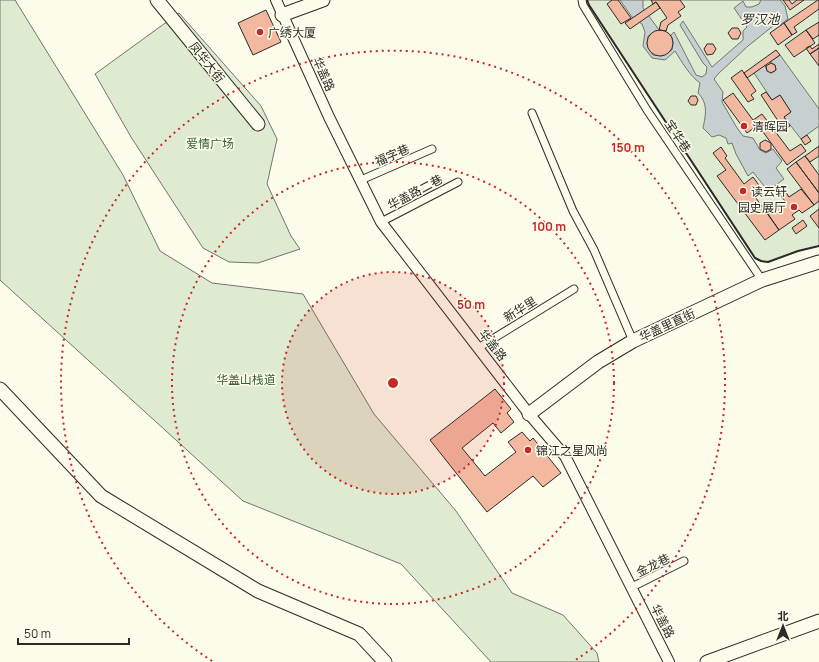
<svg xmlns="http://www.w3.org/2000/svg" width="819" height="662" viewBox="0 0 819 662" font-family="Manrope,'Noto Sans SC',sans-serif">
	<style>
		.green { fill: #deebd1; stroke: #74746e }
		.water { fill: #c7d0d0; stroke: #74746e }
		.building { fill: #f2b8a0; stroke: #2b2b2b }
		.lines { fill: none; stroke-linecap: round; stroke-linejoin: round }
		.service-casing { stroke: #2b2b2b; stroke-width: 9 }
		.pedestrian-casing { stroke: #2b2b2b; stroke-width: 12 }
		.minor-casing { stroke: #2b2b2b; stroke-width: 15 }
		.service { stroke: #fdfbea; stroke-width: 7 }
		.pedestrian { stroke: #fdfbea; stroke-width: 10 }
		.minor { stroke: #fdfbea; stroke-width: 13 }
		.wall { stroke: #2b2b2b; stroke-width: 2 }
		.ring { fill: none; stroke: #c62828; stroke-width: 2; stroke-dasharray: 2 4 }
		.poi-dot { fill: #c62828; stroke: #fdfbea; stroke-width: 1.5 }
		.labels { text-anchor: middle; dominant-baseline: central; stroke-width: 3; stroke-linejoin: round; paint-order: stroke }
		.poi-label { font-size: 12px; fill: #2b2b2b; stroke: #fdfbea; text-anchor: start }
		.street-label { font-size: 12px; fill: #2b2b2b; stroke: #fdfbea }
		.park-label { font-size: 12px; fill: #34623c; stroke: #fdfbea }
		.water-label { font-size: 13px; font-style: italic; fill: #2b2b2b; stroke: #fdfbea }
		.centre { fill: #c62828; stroke: #fdfbea; stroke-width: 2 }
		.ring-label { font-size: 12px; text-anchor: middle; font-weight: bold; fill: #c62828; stroke: #fdfbea; stroke-width: 3; stroke-linejoin: round; paint-order: stroke }
	</style>
	<rect width="100%" height="100%" fill="#fdfbea"/>
	<path class="green" d="M0,0H15L123,175L160,251L212,283L303,294L374,414L456,511L512,593L563,615L597,653L599,662H491L401,564L243,501L0,280Z
		M587,0H819V246L798,251L768,262L761,261L755,258L589,5Z
		M179,13L261,106L277,139L267,184L291,236L300,249L258,263L229,262L203,248L131,137L95,74Z"/>
	<path class="water" d="M620,0H643V8L659,30L648,36L647,44L653,55L662,56L672,50L673,42L671,35L674,32L696,75L702,77L706,74L707,67L703,63L680,25L683,21L712,67L743,40V31L747,27L734,8L743,1L746,7H752L759,4L761,0H780L785,6L788,19L780,25L773,26L748,46L718,74L714,79L723,92L722,102L737,128L743,136L753,138L760,150L766,153L773,149L782,161L776,168L784,179L768,191L753,172L748,176L736,154L732,143L728,144L726,138L719,135L712,137L703,128C706,114 708,103 698,93L700,83C689,75 682,62 675,51L665,60L652,58L643,46L645,32L642,24L632,17Z
		M780,55L819,109V126L801,139L784,117L791,112L780,95L772,100L754,73L765,65L767,71L772,73L776,70L775,65L770,62Z"/>
	<path class="building" d="M612,0H618L631,18L621,24L607,4Z
		M651,0H680L685,7L678,12L681,16L668,25L666,31L659,30L661,22L667,18L656,2L653,4Z
		M783,0H789L792,4L797,0H804L790,10Z
		M818,0H819V9L794,27L797,32L792,35L784,23Z
		M656,2L660,8L630,29L625,23Z
		M266,10L281,42L253,55L238,23Z
		M819,22V35L813,39L806,30Z
		M784,23L792,35L778,45L770,33Z
		M732,28H738L741,33L738,39H732L728,33Z
		M806,30L815,43L794,57L785,45Z
		M647 43a13 13 0 1 1 26 0a13 13 0 1 1-26 0Z
		M707,44H713L716,49L713,54L707,55L704,49Z
		M819,44V48L810,54L806,48L810,46L812,49Z
		M819,48V66L810,54Z
		M776,50L780,55L747,78L744,73Z
		M771,63L775,65L776,70L771,73L767,71L766,66Z
		M742,70L756,91L751,95L754,99L748,102L731,78Z
		M766,92L772,100L780,95L791,112L784,117L790,126L784,130L761,95Z
		M733,93L753,120L762,114L790,151L801,144L806,151L787,165L758,125L747,133L723,100Z
		M691,96H696L698,100L696,105H691L688,101Z
		M807,135L811,141L805,145L801,139Z
		M765,140L771,143V149L766,152L760,149V143Z
		M819,146V156L810,162L805,156Z
		M721,147L727,156L725,158L744,184L753,177L761,188L753,194L779,230L765,240L717,176L726,170L713,153Z
		M805,156L819,175V193L796,162Z
		M796,162L819,193V201L814,205L787,169Z
		M801,189L814,205L802,213L799,210L792,215L795,219L779,230L768,214L785,201L780,195L785,191L789,197Z
		M819,209V228L810,216Z
		M803,220L807,226L796,234L792,228Z
		M495,389L511,409L507,413L514,422L501,433L493,423L462,448L485,476L516,452L508,442L522,432L530,441L533,438L561,473L543,487L533,476L487,512L430,440Z"/>
	<g class="lines">
		<defs>
			<path id="service" d="M582,0L583,5L647,110L762,280
				M532,113L573,211L594,250L633,341
				M361,180L432,149
				M381,222L458,182
				M478,348L574,289
				M632,587L684,561"/>
			<path id="pedestrian" d="M276,0L329,117L381,222L529,414L565,456L669,662"/>
			<path id="minor" d="M157,0L258,124
				M282,15L323,0
				M0,389L101,496L258,591L359,634L385,662
				M529,414L598,362L633,341L762,280L819,262
				M707,662L819,621"/>
		</defs>
		<use href="#service" class="service-casing"/>
		<use href="#pedestrian" class="pedestrian-casing"/>
		<use href="#minor" class="minor-casing"/>
		<use href="#service" class="service"/>
		<use href="#pedestrian" class="pedestrian"/>
		<use href="#minor" class="minor"/>
		<path class="wall" d="M587,0L589,5L755,258L761,261L768,262L798,251L819,246"/>
	</g>
	<circle cx="393" cy="383" r="111" fill="#c62828" fill-opacity=".12"/>
	<g class="ring">
		<circle cx="393" cy="383" r="111"/>
		<circle cx="393" cy="383" r="221"/>
		<path d="M212 661A332 332 0 1 1 574 661"/>
	</g>
	<g class="poi-dot">
		<circle cx="260" cy="32" r="4"/>
		<circle cx="744" cy="126" r="4"/>
		<circle cx="743" cy="191" r="4"/>
		<circle cx="794" cy="207" r="4"/>
		<circle cx="528" cy="450" r="4"/>
	</g>
	<g class="labels">
		<g class="poi-label">
			<text x="268" y="32">广绣大厦</text>
			<text x="752" y="126">清晖园</text>
			<text x="751" y="191">读云轩</text>
			<text x="786" y="207" text-anchor="end">园史展厅</text>
			<text x="536" y="450">锦江之星风尚</text>
		</g>
		<g class="street-label">
			<text transform="translate(207 62) rotate(51)">凤华大街</text>
			<text transform="translate(324 74) rotate(66)">华盖路</text>
			<text transform="translate(678 136) rotate(56)">宝华巷</text>
			<text transform="translate(392 155) rotate(-23)">福字巷</text>
			<text transform="translate(415 192) rotate(-28)">华盖路二巷</text>
			<text transform="translate(520 309) rotate(-32)">新华里</text>
			<text transform="translate(667 325) rotate(-25)">华盖里直街</text>
			<text transform="translate(493 345) rotate(52)">华盖路</text>
			<text transform="translate(653 565) rotate(-26)">金龙巷</text>
			<text transform="translate(663 621) rotate(63)">华盖路</text>
		</g>
		<g class="park-label">
			<text x="210" y="143">爱情广场</text>
			<text x="246" y="379">华盖山栈道</text>
		</g>
		<g class="water-label">
			<text x="760" y="19">罗汉池</text>
		</g>
	</g>
	<circle cx="393" cy="383" r="6" class="centre"/>
	<g class="ring-label">
		<text x="628" y="152">150 m</text>
		<text x="549" y="231">100 m</text>
		<text x="471" y="309">50 m</text>
	</g>
	<g transform="translate(783 626)" stroke="#fdfbea" stroke-width="3" paint-order="stroke">
	<path d="M0-3L7 15L0 10L-7 15Z" fill="#2b2b2b"/>
	<text y="-6" font-size="11" font-weight="bold" text-anchor="middle" fill="#2b2b2b">北</text>
	</g>
	<path d="M18 638v6h111v-6" fill="none" stroke="#2b2b2b" stroke-width="2"/>
	<text x="24" y="638" font-size="12" fill="#2b2b2b" stroke="#fdfbea" stroke-width="3" paint-order="stroke">50 m</text>
</svg>
